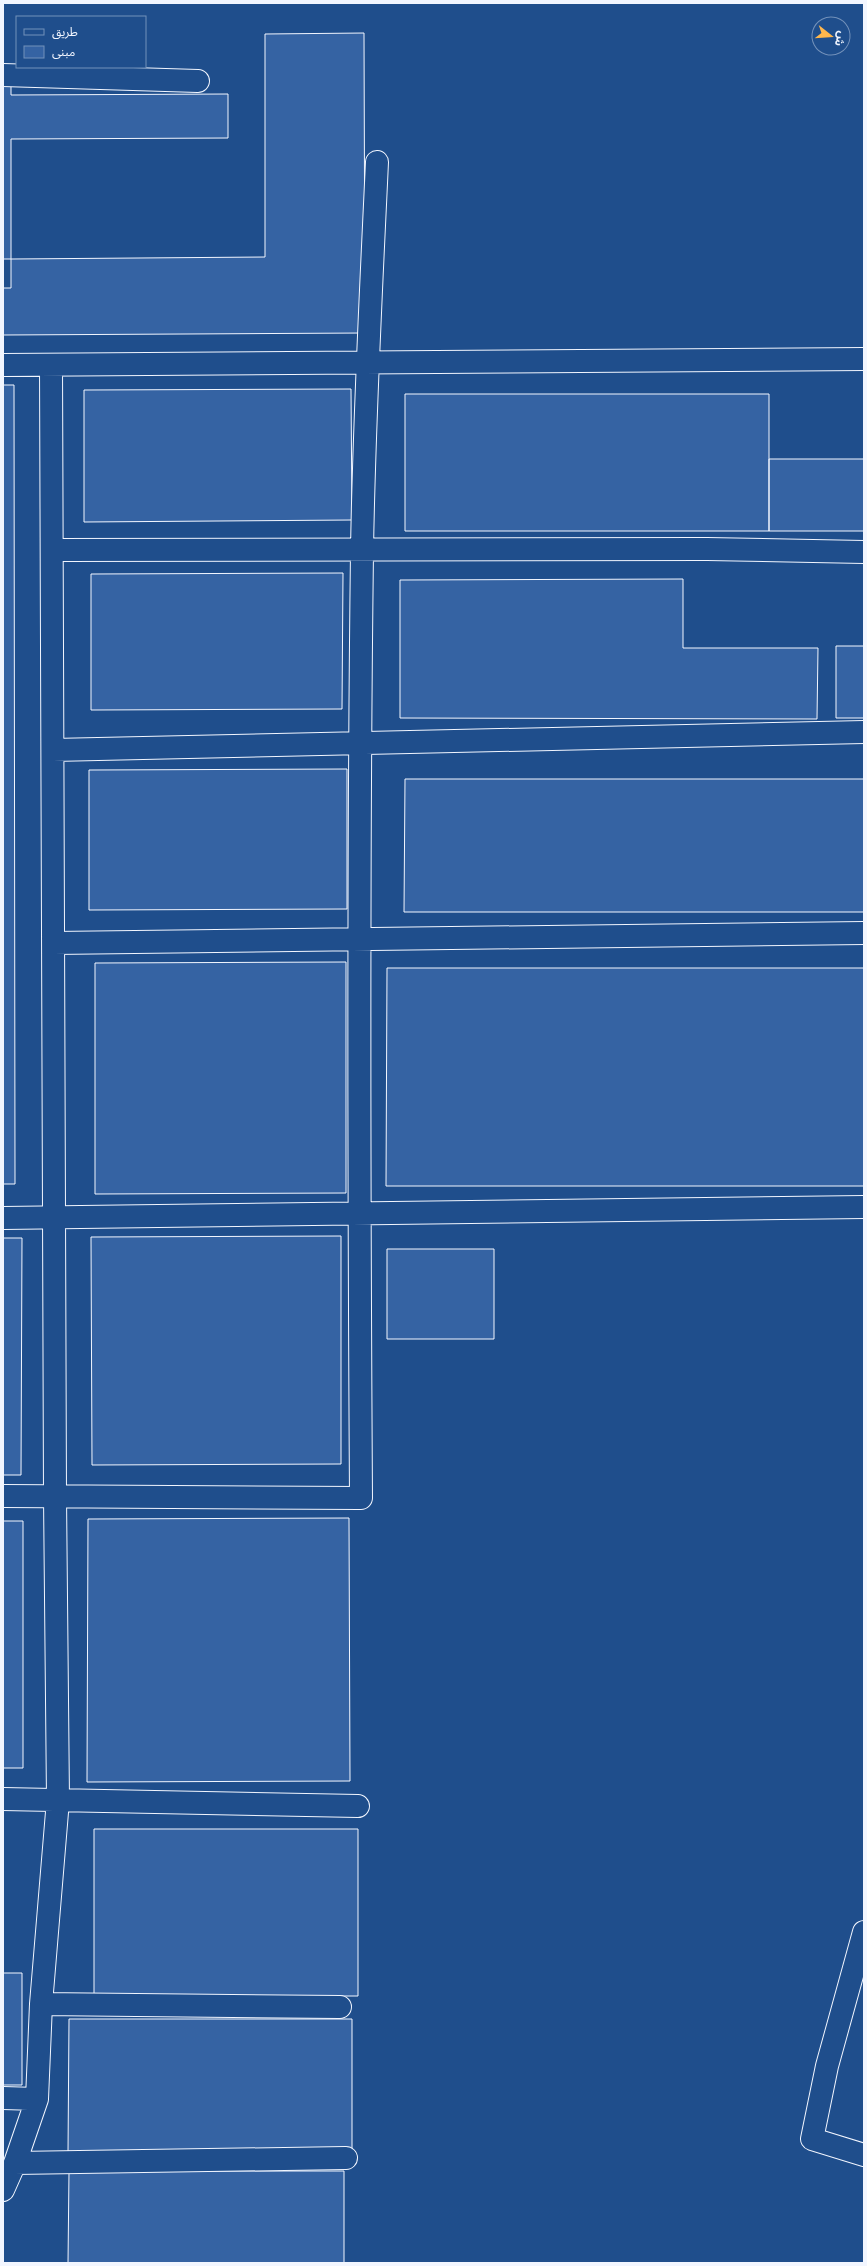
<svg xmlns="http://www.w3.org/2000/svg" width="867" height="2266" viewBox="0 0 867 2266" font-family="'PT Sans Narrow','Noto Sans Arabic',sans-serif">
	<style>
		.building { fill: #3563a3; stroke: #f2f6ff }
		.lines { fill: none; stroke-linecap: round; stroke-linejoin: round }
		.street-casing { stroke: #f2f6ff; stroke-width: 24 }
		.street { stroke: #1f4e8c; stroke-width: 22 }
	</style>
	<rect width="100%" height="100%" fill="#1f4e8c"/>
	<path class="building" d="M364,33L365,333L3,335V288H11V259L265,257V34Z
		M3,84H11V95L228,94V138L11,139V259H3Z
		M3,385H14L15,1184H3Z
		M351,389L352,520L84,522V390Z
		M405,394H769V531H405Z
		M769,459H864V531H769Z
		M343,573L342,709L91,710V574Z
		M683,579V648H818L817,719L400,718V580Z
		M836,646H864V718H836Z
		M347,769V909L89,910V770Z
		M405,779H864V912H404Z
		M346,962V1193L95,1194V963Z
		M387,968H864V1186H386Z
		M341,1236V1464L92,1465L91,1237Z
		M3,1238H22L21,1475H3Z
		M387,1249H494V1339H387Z
		M349,1518L350,1781L87,1782L88,1519Z
		M3,1521H23V1768H3Z
		M94,1829H358V1996H94Z
		M3,1973H22V2085H3Z
		M69,2019H352V2153H68Z
		M69,2171H344V2263H68Z"/>
	<g class="lines">
		<defs>
			<path id="street" d="M3,75L198,81
				M3,365L864,359
				M53,550L707,549L864,552
				M53,750L864,732
				M54,943L864,933
				M3,1218L864,1207
				M3,1496L361,1498C359,1183 358,867 362,551C364,421 371,291 377,162
				M3,1799L358,1806
				M864,1932L827,2066L812,2139L864,2155
				M41,2004L340,2007
				M3,2098L37,2099
				M15,2163L346,2158
				M3,2190L15,2163L37,2099L41,2004L58,1800L55,1496L51,365"/>
		</defs>
		<use href="#street" class="street-casing"/>
		<use href="#street" class="street"/>
	</g>
	<rect width="867" height="2266" fill="none" stroke="#f2f6ff" stroke-width="8"/>
	<rect x="16" y="16" width="130" height="52" fill="#1f4e8c" stroke="#7391ba"/>
	<rect x="24" y="29" width="20" height="6" fill="#1f4e8c" stroke="#7391ba"/>
	<text x="52" y="36" font-size="12" fill="#f2f6ff">طريق</text>
	<rect x="24" y="46" width="20" height="12" fill="#3563a3" stroke="#7391ba"/>
	<text x="52" y="56" font-size="12" fill="#f2f6ff">مبنى</text>
	<g transform="translate(831 36) rotate(107)"><circle r="19" fill="#1f4e8c" stroke="#7391ba"/>
	<path d="M0-3L7 15L0 10L-7 15Z" fill="#ffb74d"/>
	<text y="-6" font-size="11" font-weight="bold" text-anchor="middle" fill="#f2f6ff">ش</text>
	</g>
</svg>
